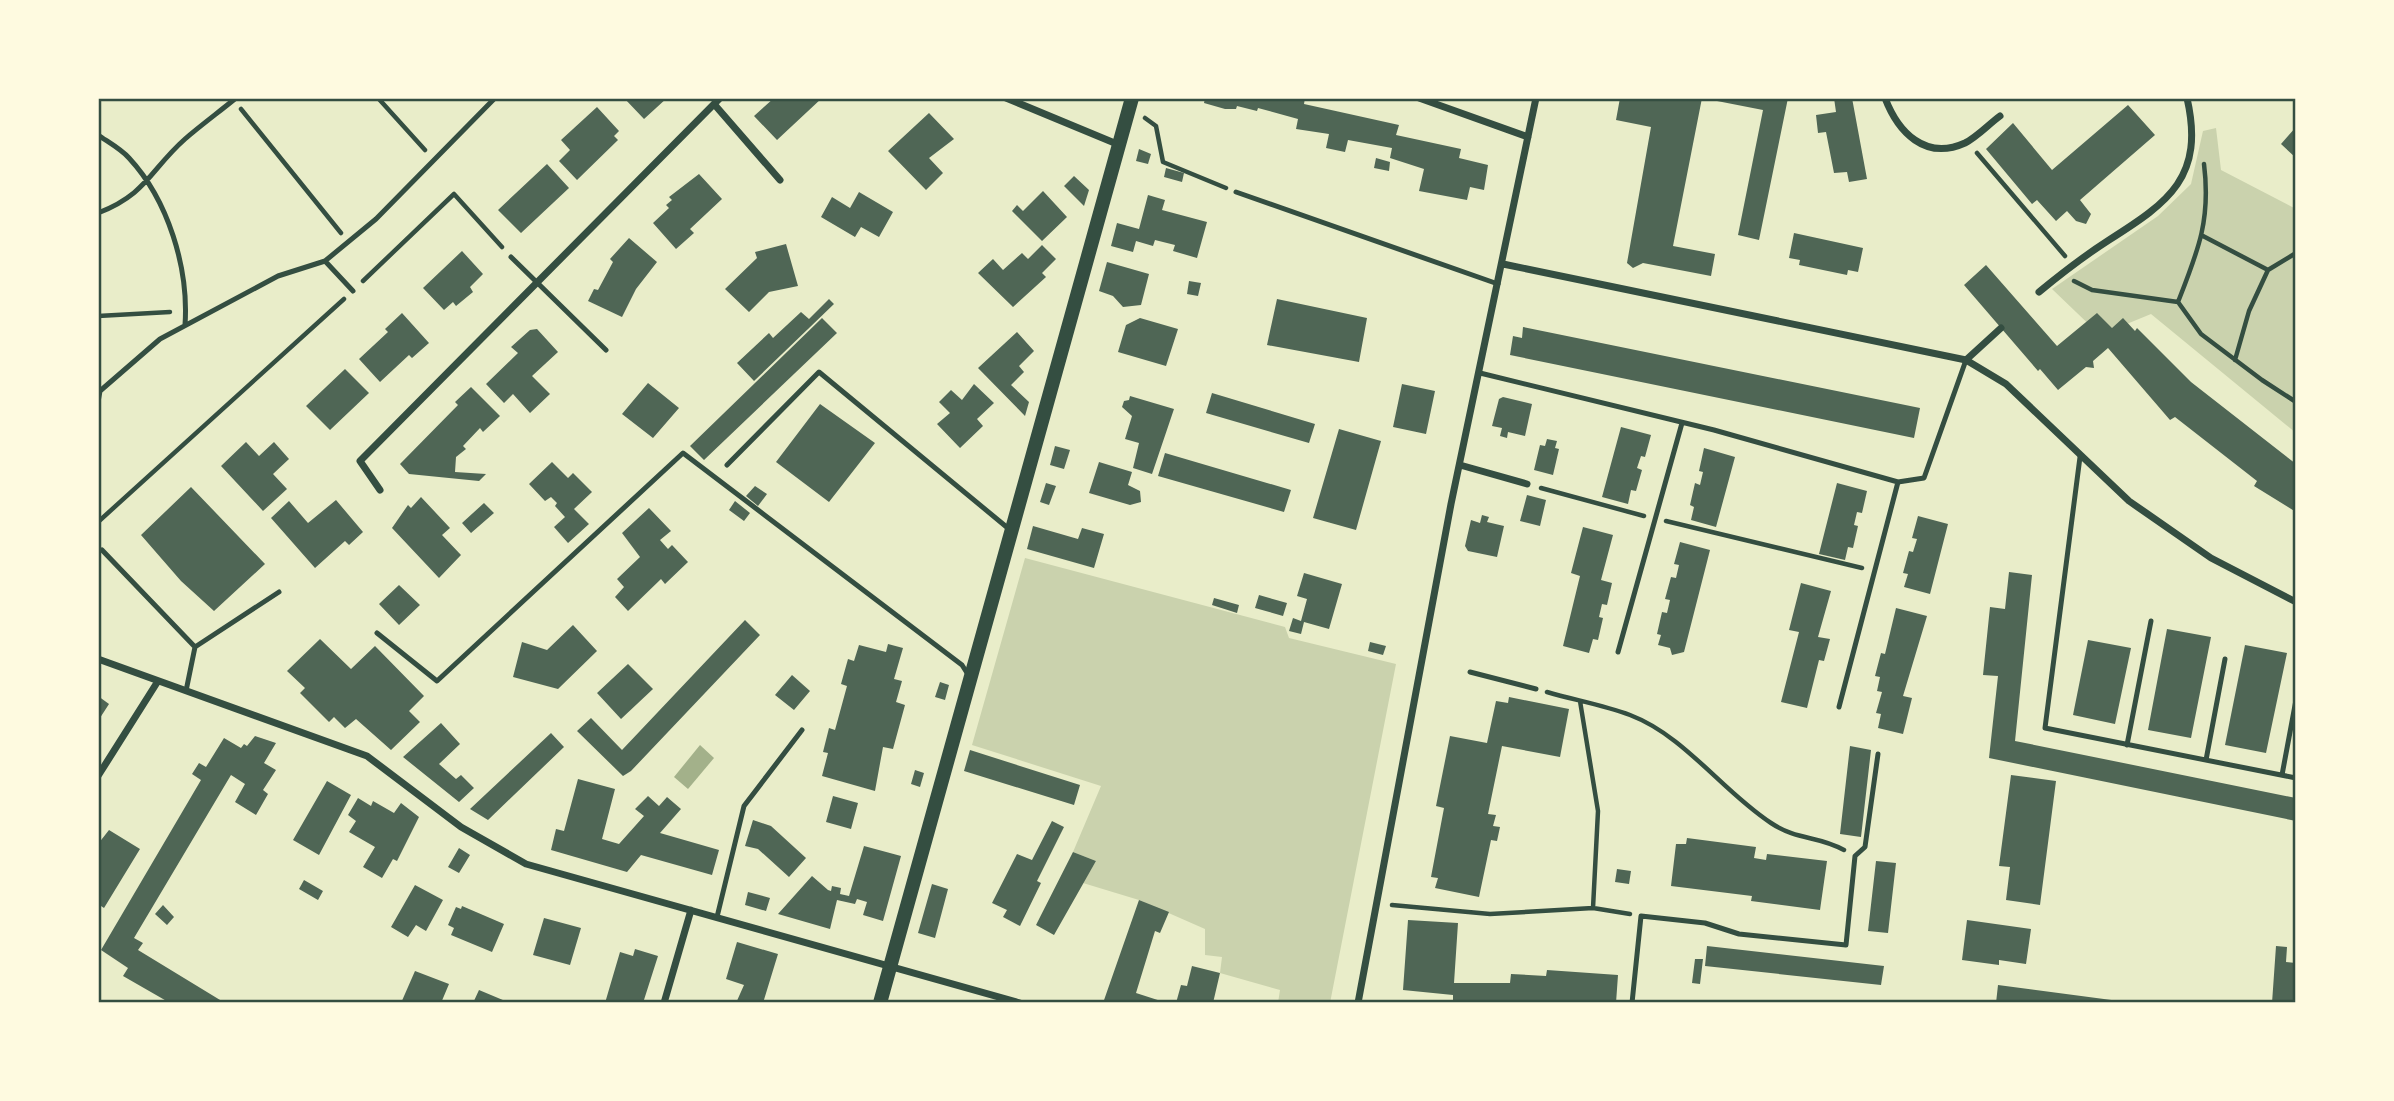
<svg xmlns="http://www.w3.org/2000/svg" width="2394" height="1101" viewBox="0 0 2394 1101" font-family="'Noto Sans',sans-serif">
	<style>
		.green { fill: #cad2ad }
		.water { fill: #a3b18a }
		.building { fill: #4f6655 }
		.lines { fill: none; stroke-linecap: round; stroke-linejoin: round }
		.path { stroke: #344e41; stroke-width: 4.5 }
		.service { stroke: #344e41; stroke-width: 5 }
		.minor { stroke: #344e41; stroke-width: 7 }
		.secondary { stroke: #344e41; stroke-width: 14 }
		.neatline { fill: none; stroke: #344e41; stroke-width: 2.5 }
	</style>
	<rect width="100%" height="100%" fill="#e9edc9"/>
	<path class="green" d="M2216,128L2221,170L2296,209V433L2151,314L2100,335L2052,289L2158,216L2191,184L2203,131Z
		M1025,558L1285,627L1289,638L1396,664L1330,1003H1278L1280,990L1220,973L1222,957L1205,955V929L1139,900L1083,883L1096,861L1073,852L1101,786L972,745Z"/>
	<path class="water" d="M700,745L714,758L688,789L674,777Z"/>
	<path class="building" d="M624,98H667L644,119Z
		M774,98H822L777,140L754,116Z
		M1205,98H1305L1304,104L1399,125L1396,135L1461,149L1459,158L1488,165L1484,190L1470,187L1467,200L1419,191L1424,169L1390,158L1392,148L1348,140L1345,152L1326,148L1329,134L1296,129L1298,119L1258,108L1257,111L1237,106L1236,109H1225L1204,103Z
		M1620,98H1702L1673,246L1715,254L1711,276L1643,263L1633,268L1627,263L1651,127L1616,120Z
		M1717,98H1788L1759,240L1738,235L1763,110L1717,101Z
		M1834,98H1852L1867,179L1849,182L1847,172L1834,173L1826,132L1818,133L1816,115L1836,112Z
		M2128,105L2155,135L2080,200L2091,214L2086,224L2076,221L2067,211L2056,221L2037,200L2032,204L1986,149L2013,123L2052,170Z
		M597,107L619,131L614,136L618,140L577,180L559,161L570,150L561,140Z
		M929,113L954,139L929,158L943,173L926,190L888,151Z
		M2296,127V158L2281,144Z
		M1139,149L1151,154L1148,164L1136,161Z
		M1376,158L1390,162L1389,171L1374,168Z
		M547,164L569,188L521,233L498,210Z
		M1166,168L1184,173L1182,182L1164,177Z
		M699,174L722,199L690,229L694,233L676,249L653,223L669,208L666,205L672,200L669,197Z
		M1074,176L1089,190L1084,206L1064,186Z
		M1043,191L1067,217L1042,241L1012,211L1017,205L1023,211Z
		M859,192L893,212L879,237L861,227L855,237L821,217L832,197L850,208Z
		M1148,195L1165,200L1162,210L1207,222L1197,258L1173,251L1175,245L1155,240L1153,246L1136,241L1133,252L1111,246L1117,223L1139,229Z
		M1794,233L1863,248L1858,272L1848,270L1847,275L1799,265L1800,260L1789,258Z
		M629,238L657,262L636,289L622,317L588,301L594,289L598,290L613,262L610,259Z
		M786,244L798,286L769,292L749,312L725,289L757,258L755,252Z
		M1042,245L1056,259L1042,273L1046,277L1013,307L978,273L993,259L1003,270L1022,253L1028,259Z
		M462,251L483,274L470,287L473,292L456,306L453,302L444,310L423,288Z
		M1107,262L1149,274L1141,305L1123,307L1113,296L1099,291Z
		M1986,265L2057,346L2097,313L2112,328L2123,318L2135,331L2137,328L2191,382L2296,464V512L2254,486L2257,481L2175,417L2170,420L2108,348L2093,361L2094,368L2086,367L2058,390L2040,369L2038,371L1964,285Z
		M1189,281L1201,283L1198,296L1187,294Z
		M829,299L834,304L754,381L737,363L769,333L773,338L801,312L809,319Z
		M1277,299L1367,318L1359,362L1267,345Z
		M402,313L429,343L412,358L409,355L380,382L359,359L388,332L385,329Z
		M822,318L837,333L704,460L690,446Z
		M1140,318L1178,329L1166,366L1118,352L1126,325Z
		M1523,327L1920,408L1914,438L1510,355L1513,336L1522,338Z
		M537,329L558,352L532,376L550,394L530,413L513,394L504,403L486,384L518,353L511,347L530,330Z
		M1017,332L1034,351L1019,366L1024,372L1011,385L1029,402L1025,416L978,368Z
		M345,369L369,393L330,430L306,406Z
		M648,383L679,408L653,438L622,414Z
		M974,384L994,403L977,419L983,426L960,448L937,424L950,413L939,402L951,390L962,400Z
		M1402,384L1435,391L1426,434L1393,427Z
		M471,387L500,416L483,432L480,428L463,446L466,449L456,457L455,472L486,474L479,481L409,474L400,464L458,405L455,402Z
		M1212,393L1315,424L1309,443L1206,413Z
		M1130,396L1174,409L1152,474L1133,468L1139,443L1125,439L1132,416L1122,407L1124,401L1129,400Z
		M1503,397L1532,404L1525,436L1508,432L1507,438L1500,436L1502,428L1492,426L1499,399Z
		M820,404L875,443L829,502L776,462Z
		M1621,427L1651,435L1645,457L1641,456L1637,468L1642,470L1636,491L1631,490L1628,504L1602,497Z
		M1339,429L1381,441L1356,530L1313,518Z
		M1547,439L1557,441L1555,448L1559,449L1553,475L1534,470L1540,445L1545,446Z
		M246,442L259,456L274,442L289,459L273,474L287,489L263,511L221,466Z
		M1055,446L1070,450L1064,469L1050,465Z
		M1704,448L1735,457L1716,527L1691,520L1694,507L1690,505L1695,483L1700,485L1703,472L1699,471Z
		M1165,453L1291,490L1284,512L1158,476Z
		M552,462L568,478L573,473L592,492L574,509L589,524L568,543L554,527L565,517L555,506L557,503L551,497L545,501L529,484Z
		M1099,462L1132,472L1128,485L1140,491L1141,502L1130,505L1089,493Z
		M1046,483L1056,486L1049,505L1040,502Z
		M1837,483L1867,491L1862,513L1857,512L1854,525L1858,526L1853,548L1848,547L1845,560L1819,554Z
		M755,486L767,494L758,506L746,496Z
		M191,487L265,564L214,611L181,581L141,535Z
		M1527,495L1546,500L1540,526L1520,521Z
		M421,497L450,528L442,535L461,555L439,578L392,528L408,505L411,508Z
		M336,500L363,532L349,545L345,541L315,568L271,518L289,501L308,523Z
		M735,501L750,513L744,521L729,510Z
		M484,503L494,513L471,533L462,523Z
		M649,508L671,531L660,540L668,549L672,545L688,562L665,584L661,579L628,611L615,597L624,587L617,579L640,557L622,533Z
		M1482,515L1489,517L1487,522L1504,526L1497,557L1468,551L1465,546L1471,520L1480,523Z
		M1918,516L1948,524L1930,594L1904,587L1908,574L1903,573L1909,551L1913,552L1917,539L1912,538Z
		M1033,526L1078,539L1082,528L1104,534L1094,568L1027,549Z
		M1583,527L1613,535L1601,580L1612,583L1607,605L1602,604L1599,617L1603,618L1598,640L1593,639L1589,653L1563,646L1580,576L1571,573Z
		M1680,542L1710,550L1684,652L1672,655L1670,648L1658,645L1661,635L1657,634L1662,612L1667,613L1670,600L1665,599L1671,577L1676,578L1679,565L1674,564Z
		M2009,572L2032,575L2015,741L2296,798V821L1989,758L1998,676L1983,675L1990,607L2005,609Z
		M1304,573L1342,584L1329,629L1304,622L1301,634L1289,631L1293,618L1301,621L1307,599L1297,596Z
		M1801,583L1831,591L1818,637L1830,639L1824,661L1819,660L1807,708L1781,702L1799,632L1789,630Z
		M399,585L420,605L399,625L379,604Z
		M1259,595L1287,603L1283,616L1255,608Z
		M1214,598L1239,605L1237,613L1212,605Z
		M1896,608L1927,616L1903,696L1912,698L1903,734L1878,728L1881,714L1876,713L1882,692L1877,691L1880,677L1875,676L1881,653L1885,654Z
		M745,620L760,635L631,771L623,776L577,731L591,718L622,750Z
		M573,625L597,651L558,689L513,677L522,642L547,650Z
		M2167,629L2211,637L2191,738L2148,730Z
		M320,639L351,669L375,646L424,696L409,711L420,722L391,750L356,719L345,728L334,717L329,722L300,693L305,688L287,671Z
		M2088,640L2131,648L2115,724L2073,715Z
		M1370,642L1386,646L1383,655L1368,651Z
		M888,644L903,648L894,679L902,681L896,702L905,705L893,749L883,747L875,791L822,776L828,753L823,752L829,728L835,730L847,686L841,684L848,659L854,661L859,645L886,652Z
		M2245,645L2287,653L2266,753L2225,745Z
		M628,664L653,689L621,719L597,693Z
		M792,675L810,691L794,710L775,695Z
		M940,682L949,685L945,700L935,697Z
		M98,696L109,704L98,721Z
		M1509,697L1569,709L1560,757L1502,746L1488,814L1496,815L1493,826L1500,827L1497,841L1491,840L1479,897L1435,888L1438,878L1431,877L1444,808L1436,806L1450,736L1487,743L1496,701L1508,703Z
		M441,723L460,744L439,764L456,779L461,775L474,788L459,802L403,757Z
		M551,733L564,747L488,820L470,809Z
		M255,736L276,743L264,763L276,770L263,790L268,794L256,815L235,802L245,784L231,775L134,938L143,943L138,950L225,1003H170L123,976L128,968L101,950L201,780L192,774L199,763L206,767L224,738L241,748L244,744L247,746Z
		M1850,746L1871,750L1861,837L1840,834Z
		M970,750L1080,785L1074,805L964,771Z
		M915,770L924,773L920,787L911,784Z
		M2011,775L2056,781L2040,905L2006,900L2010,867L1999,866Z
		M578,779L615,789L602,839L619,844L644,816L635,809L648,796L659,806L667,797L681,809L660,833L719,850L712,875L641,855L627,872L551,850L556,829L564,831Z
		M327,781L351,795L319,855L293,840Z
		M833,796L858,803L851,829L826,822Z
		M358,798L371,806L373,801L394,813L401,803L419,817L397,861L393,859L382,878L363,867L375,847L349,832L356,821L348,815Z
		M753,820L771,826L806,858L789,877L758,849L745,846Z
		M1052,821L1064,827L1037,881L1041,883L1020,926L1003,917L1007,910L992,903L1017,854L1032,860Z
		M109,830L140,849L104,908L98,904V844Z
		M1687,838L1756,847L1754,858L1766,860L1767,854L1827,861L1820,910L1751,901L1752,896L1671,886L1676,844H1686Z
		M864,846L901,856L883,921L863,915L867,902L857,899L855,904L837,900L830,929L778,914L812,876L828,890L831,891L832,886L841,888L840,894L849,896Z
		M459,848L470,855L459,873L448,867Z
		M1073,852L1096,861L1054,935L1036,925Z
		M1876,861L1896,863L1888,933L1868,931Z
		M1617,869L1631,871L1629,884L1615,882Z
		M304,880L323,891L318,900L299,889Z
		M932,884L948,889L935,938L918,933Z
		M415,885L443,900L426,931L416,925L408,937L391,927Z
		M748,892L770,898L766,911L745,905Z
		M1139,900L1169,912L1160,933L1155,931L1136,993L1167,1003H1103Z
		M163,905L174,917L167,925L155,914Z
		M462,906L504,924L492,952L451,935L454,928L448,925L456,907L461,909Z
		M544,918L581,928L570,965L533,955Z
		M1408,920L1458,923L1454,983H1510L1511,974L1546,976L1547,970L1618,975L1616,1003H1453V995L1403,990Z
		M1967,920L2031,929L2026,964L1999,960V965L1962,960Z
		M737,942L778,954L763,1003H736L744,985L726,979Z
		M1707,946L1884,966L1881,985L1705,966Z
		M2276,946L2287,947L2286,962L2296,963V1003H2272Z
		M635,949L658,956L643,1003H605L620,952L633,956Z
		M1695,959H1703L1700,984L1692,983Z
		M1192,966L1220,973L1213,1003H1176L1181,985L1187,986Z
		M415,971L449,984L441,1003H401Z
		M1998,985L2119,1001V1003H1996Z
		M479,990L510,1003H473Z"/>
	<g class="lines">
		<path class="path" d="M378,98L425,150
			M241,109L341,233
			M1145,118L1156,126L1163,162L1226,188
			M1977,153L2065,256
			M2203,236L2268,270L2249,311L2235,360
			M2268,270L2296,253
			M363,281L454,194L502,247
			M2074,281L2092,290L2178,302C2198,251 2211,220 2204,164
			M2178,302L2201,334L2262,380L2296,402
			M98,316L170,312
			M1541,488L1644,516
			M1666,521L1862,568
			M98,522L344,299
			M1547,692C1574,700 1603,705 1630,715C1685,736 1722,791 1771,823C1798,841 1817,835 1844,850
			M1580,701L1598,811L1593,908
			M1392,905L1490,914L1593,908L1630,914"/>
		<path class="service" d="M98,135C108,142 121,149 129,158C168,200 189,268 185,325
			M1236,192L1498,284
			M98,213C147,194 150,170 185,139C201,125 219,112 236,98
			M511,257L606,350
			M353,291L325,261L376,219L495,98
			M1480,373L1714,430L1898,482L1924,478L1966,360
			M98,402L100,391L160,339L278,276L325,261
			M2080,457L2045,728L2296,778
			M727,465L819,372L1009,529
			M102,550L195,647L186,691
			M377,633L437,681L683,453L962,665L969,676
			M195,647L279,592
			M1618,652L1682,423
			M1470,672L1536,689
			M1839,707L1898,482
			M2127,745L2151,621
			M2206,760L2225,659
			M2282,775L2296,700
			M717,917L744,806L802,730
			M1632,1003L1641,916L1705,923L1739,934L1846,945L1855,856L1865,847L1878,754"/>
		<path class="minor" d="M1006,98L1117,144
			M1419,98L1528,137
			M1885,98C1898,132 1925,161 1965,143C1977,137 1989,124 2000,116
			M714,104L780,180
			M1503,264L1966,360L2006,384L2129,501L2211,558L2296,602
			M2039,292C2062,273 2084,256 2109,240C2169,202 2205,177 2187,98
			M1966,360L2001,328
			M1460,465L1527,484
			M380,490L360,461L720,98
			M98,659L367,756L461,827L526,864L1020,1003
			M98,776L158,681
			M664,1003L691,910
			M1358,1003L1451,504L1536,98"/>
		<path class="secondary" d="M880,1003L1132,98"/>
	</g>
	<rect width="2394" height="1101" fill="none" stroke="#fefae0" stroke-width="200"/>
	<rect x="100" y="100" width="2194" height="901" class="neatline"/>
</svg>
